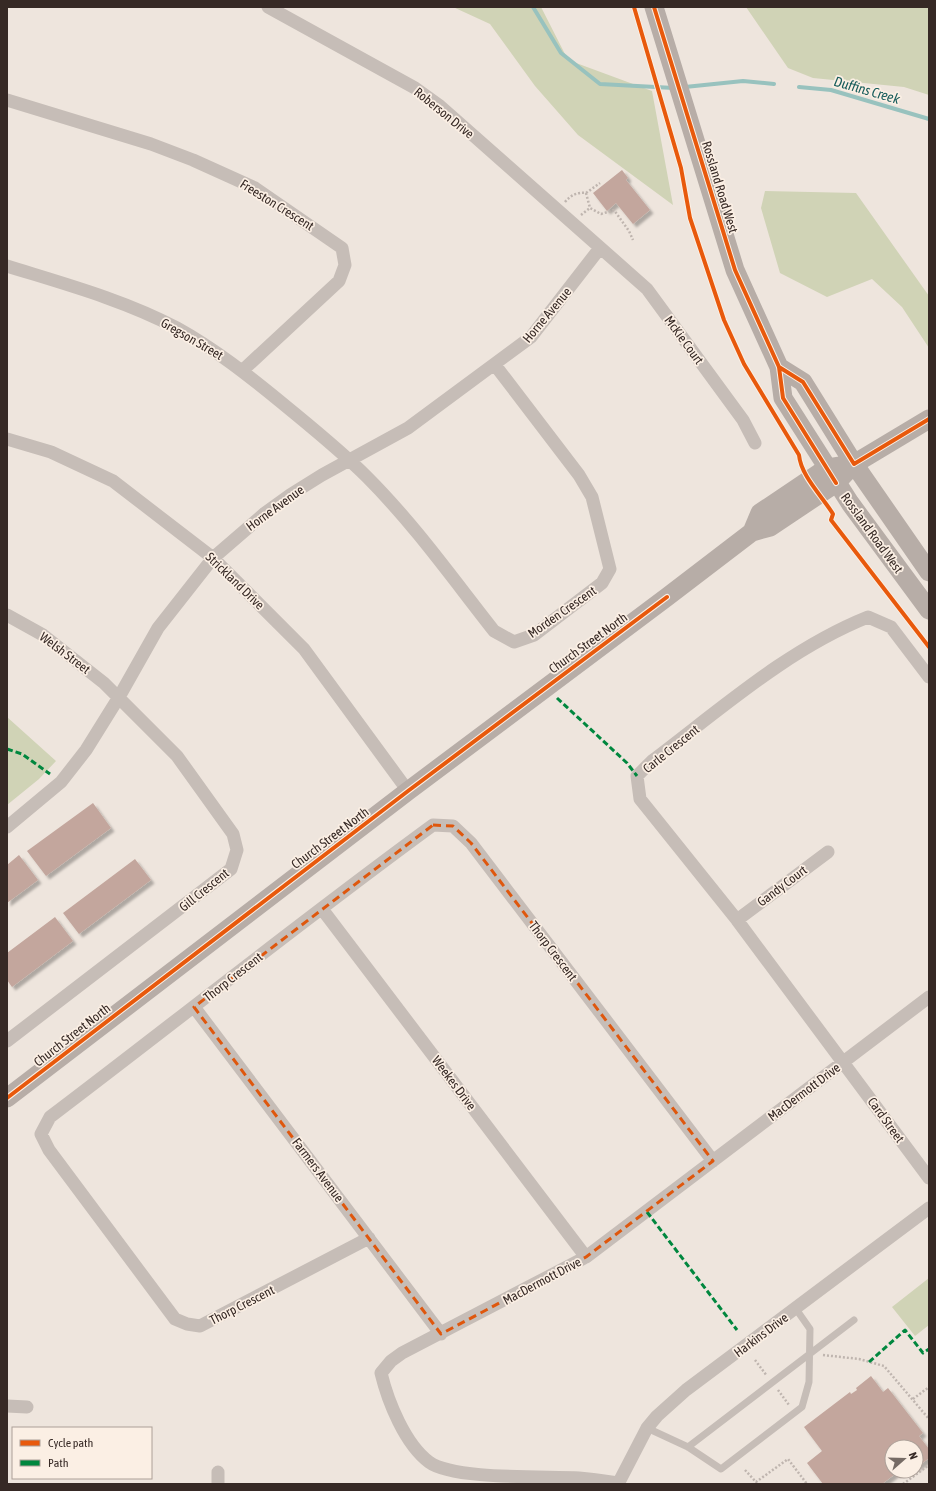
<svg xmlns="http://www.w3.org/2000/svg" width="936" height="1491" viewBox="0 0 936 1491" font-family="'Asap Condensed',sans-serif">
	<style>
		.green { fill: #d0d3b6 }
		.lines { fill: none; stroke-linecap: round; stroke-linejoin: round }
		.stream { stroke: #98c2be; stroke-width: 4 }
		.building { fill: #c3a69d; filter: url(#shadow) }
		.path { stroke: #bfb5af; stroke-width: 2.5; stroke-dasharray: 2 2; stroke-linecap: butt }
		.lane { stroke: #c6bdb7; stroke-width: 7 }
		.street { stroke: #c6bdb7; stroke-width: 13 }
		.secondary { stroke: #b7ada7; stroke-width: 19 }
		.quiet { stroke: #00873e; stroke-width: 3; stroke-dasharray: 6 3; stroke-linecap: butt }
		.cycleway-casing { stroke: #fbefe4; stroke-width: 6 }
		.cycleway { stroke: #e8590c; stroke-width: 4 }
		.marked { fill: none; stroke: #df570d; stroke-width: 3; stroke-dasharray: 8 5; stroke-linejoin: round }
		.labels { text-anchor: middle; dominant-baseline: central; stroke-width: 3.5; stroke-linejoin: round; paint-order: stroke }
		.street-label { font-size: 13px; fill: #362925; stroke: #fbefe4 }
		.water-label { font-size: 14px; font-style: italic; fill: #175c5b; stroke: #fbefe4 }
	</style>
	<defs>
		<filter id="shadow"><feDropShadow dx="3.5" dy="3.5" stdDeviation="1" flood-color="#0004"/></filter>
	</defs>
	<rect width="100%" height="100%" fill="#eee5dd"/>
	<path class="green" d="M453,7H541L568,60L652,91L673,205L578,135L535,86L490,24Z
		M746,7H929V95L904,87L813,78L788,68Z
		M765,191L856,193L929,296V348L902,307L872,279L827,297L780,273L761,208Z
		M7,717L56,761L39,779L7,805Z
		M929,1278V1325L915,1336L892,1307Z"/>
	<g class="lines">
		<path class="stream" d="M533,7L561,53L600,84L674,88
			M685,87L743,81L774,84
			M799,87L831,90L929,119"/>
	</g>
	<path class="building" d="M622,170L628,178L626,180L650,210L633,224L616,203L607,211L593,193Z
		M93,803L111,828L46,876L27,851Z
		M19,855L38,880L7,903V865Z
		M135,859L151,880L79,934L63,913Z
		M55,917L73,941L12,987L7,980V953Z
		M871,1376L883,1392L888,1388L923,1433L919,1436L929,1449V1458L916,1468V1447H892V1471H899L882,1484H823L807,1463L822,1451L804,1427L850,1392L851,1394L857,1390L856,1388Z"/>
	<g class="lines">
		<path class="path" d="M586,193L590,208L601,214L614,210L629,231L633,240
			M565,202C571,195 577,192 586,193L600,183
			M581,215L590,208
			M823,1355L859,1359L884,1366L929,1419
			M755,1360L767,1376
			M778,1390L789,1405
			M913,1399L929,1387
			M745,1470L756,1482L788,1459L807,1484
			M903,1484L929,1465"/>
		<path class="lane" d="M647,1428L688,1447L721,1469L802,1407L809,1382L810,1329L796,1309
			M688,1447L854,1320"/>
		<path class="street" d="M268,7L415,88L440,106L647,289L743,420L755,443
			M7,100L151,144L193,160L255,188L342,248L345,265L339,281L243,370
			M7,266C65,284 124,300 177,328C215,349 249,376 282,403C311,427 340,450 367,477C414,524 453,579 494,631L514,642L534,635L602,583L610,569L592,497L579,475L495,365
			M7,439L51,452L113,481L213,558L304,649L408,791
			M7,615L43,635L104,683L177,756L233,834L237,850L231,869L7,1041
			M929,677L891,627L868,617C788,649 721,709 652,761L637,776L640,799L737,920L929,1178
			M7,827L61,782L86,750L119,697L158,628L213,558L265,513L290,495L322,475L408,428L531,337L600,248
			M322,909L586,1257
			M737,920L828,852
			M194,1007L441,1334
			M369,1238L200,1326L187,1324L175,1319L49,1150L41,1134L50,1117C178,1020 303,920 433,825L453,826L471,843L713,1161
			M7,1406L27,1407
			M618,1483C605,1481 592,1479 579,1478C546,1476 453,1480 429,1462C405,1444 388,1402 381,1373L391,1361L402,1353L586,1257L929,997
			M218,1484V1472
			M618,1484L647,1428L657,1416L686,1390L929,1208"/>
		<path class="secondary" d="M654,7L735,270L779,367L783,398L850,503L929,610
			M779,367L803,382L854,464L929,572
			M752,532L760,513L827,468L839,466
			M7,1098L408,791L667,597L752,532L770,527L836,483L854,464L929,419"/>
		<path class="quiet" d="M557,698L627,763L637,776
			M7,749L22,754L50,774
			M647,1212L737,1330
			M869,1362L905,1330L923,1353L929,1349"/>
		<defs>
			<path id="cycleway" d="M634,7L681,168L690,218L724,320L744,364L799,455C801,476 822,496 833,514L831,520L929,647
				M654,7L735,270L779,367L783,398L836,483
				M779,367L803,382L854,464L929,419
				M7,1098L408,791L667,597"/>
		</defs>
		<use href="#cycleway" class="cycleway-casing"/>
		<use href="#cycleway" class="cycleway"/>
	</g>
	<path class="marked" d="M433,825L453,826L471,843L713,1161L586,1257L441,1334L194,1007Z"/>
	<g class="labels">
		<g class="street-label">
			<text transform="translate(444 113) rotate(39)">Roberson Drive</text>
			<text transform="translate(720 187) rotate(73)">Rossland Road West</text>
			<text transform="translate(277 205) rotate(32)">Freeston Crescent</text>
			<text transform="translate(547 315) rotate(-50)">Horne Avenue</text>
			<text transform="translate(192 339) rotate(30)">Gregson Street</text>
			<text transform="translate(684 340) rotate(54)">McKie Court</text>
			<text transform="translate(275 508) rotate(-36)">Horne Avenue</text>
			<text transform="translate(872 533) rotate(54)">Rossland Road West</text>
			<text transform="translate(235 581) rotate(44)">Strickland Drive</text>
			<text transform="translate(562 612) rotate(-35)">Morden Crescent</text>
			<text transform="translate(588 643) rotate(-36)">Church Street North</text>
			<text transform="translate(65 653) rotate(37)">Welsh Street</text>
			<text transform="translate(671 749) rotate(-39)">Carle Crescent</text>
			<text transform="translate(330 838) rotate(-37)">Church Street North</text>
			<text transform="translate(782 886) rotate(-37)">Gandy Court</text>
			<text transform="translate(204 890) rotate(-39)">Gill Crescent</text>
			<text transform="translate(553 951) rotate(53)">Thorp Crescent</text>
			<text transform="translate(233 977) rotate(-38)">Thorp Crescent</text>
			<text transform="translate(72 1035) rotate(-38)">Church Street North</text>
			<text transform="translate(454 1083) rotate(53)">Weekes Drive</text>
			<text transform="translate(804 1092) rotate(-37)">MacDermott Drive</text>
			<text transform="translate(886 1120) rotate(54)">Card Street</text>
			<text transform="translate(318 1170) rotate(53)">Farmers Avenue</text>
			<text transform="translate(542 1281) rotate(-28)">MacDermott Drive</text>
			<text transform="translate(242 1305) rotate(-27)">Thorp Crescent</text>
			<text transform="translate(761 1335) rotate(-37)">Harkins Drive</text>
		</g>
		<g class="water-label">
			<text transform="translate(867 90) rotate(16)">Duffins Creek</text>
		</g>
	</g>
	<rect width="936" height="1491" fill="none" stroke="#362925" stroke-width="16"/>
	<rect x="12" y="1427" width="140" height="52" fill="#fbefe4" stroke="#aca098"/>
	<rect x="20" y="1440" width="20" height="6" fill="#e8590c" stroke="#aca098"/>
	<text x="48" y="1447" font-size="12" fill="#362925">Cycle path</text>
	<rect x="20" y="1460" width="20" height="6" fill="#00873e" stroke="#aca098"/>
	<text x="48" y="1467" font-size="12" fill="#362925">Path</text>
	<g transform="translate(904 1459) rotate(70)"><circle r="19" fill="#fbefe4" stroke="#aca098"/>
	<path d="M0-3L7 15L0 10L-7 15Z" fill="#766b65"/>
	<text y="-6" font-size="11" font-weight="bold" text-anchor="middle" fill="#362925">N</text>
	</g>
</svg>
